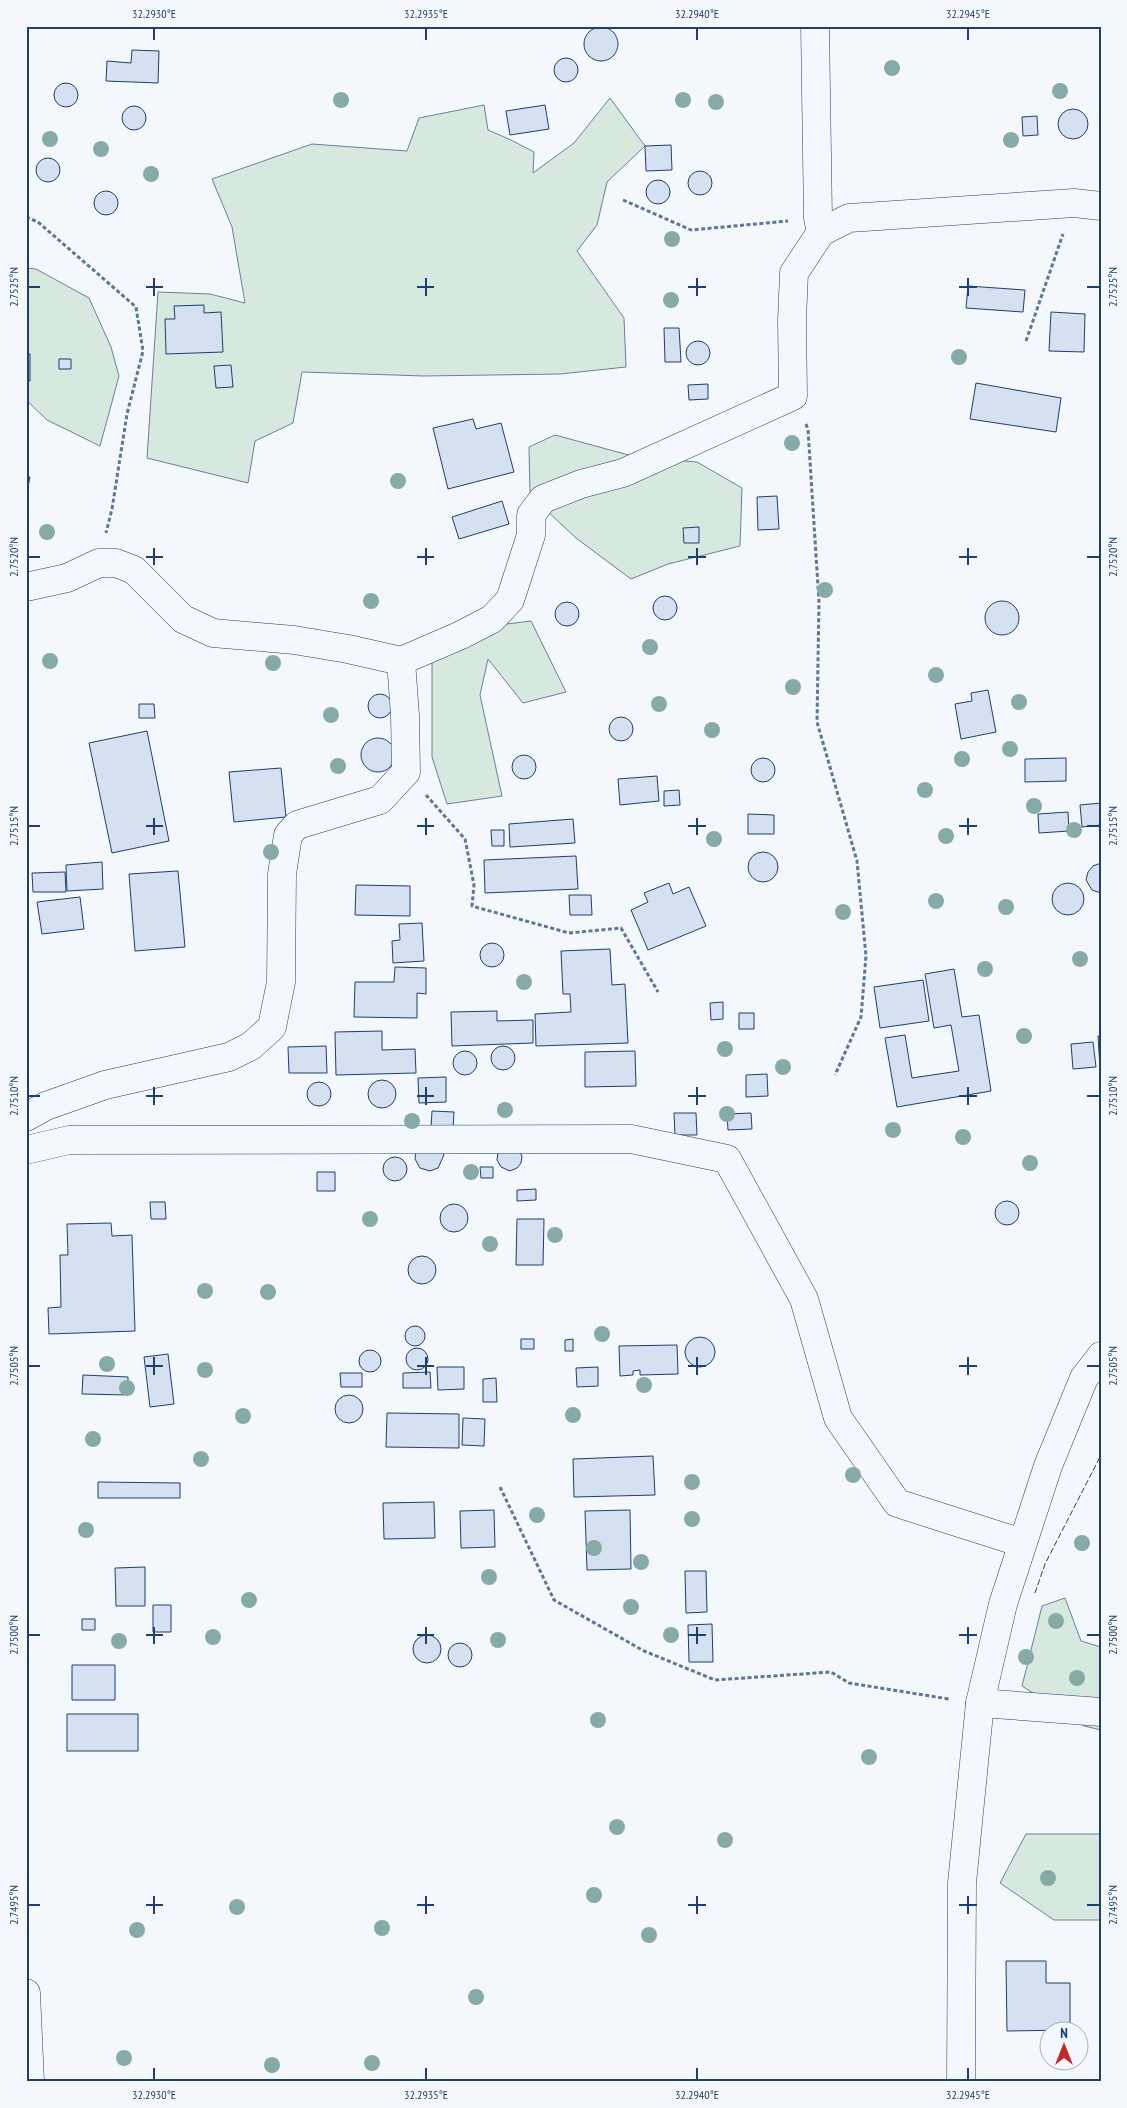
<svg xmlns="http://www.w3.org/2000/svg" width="1127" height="2108" viewBox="0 0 1127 2108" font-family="'PT Sans Narrow',sans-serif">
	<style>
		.green { fill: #d7e8df; stroke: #687fa3 }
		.building { fill: #d5e0f0; stroke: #1d3f73 }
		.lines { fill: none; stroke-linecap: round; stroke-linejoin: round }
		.minor-casing { stroke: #1d3f73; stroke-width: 29 }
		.tertiary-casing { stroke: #1d3f73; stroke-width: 29 }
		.path { stroke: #5e769c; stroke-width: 3; stroke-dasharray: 4 2.5; stroke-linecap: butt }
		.minor { stroke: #f4f7fb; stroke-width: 28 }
		.tertiary { stroke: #f4f7fb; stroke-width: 28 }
		.fence { stroke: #1d3f73; stroke-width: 1; stroke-dasharray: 6 2.5; stroke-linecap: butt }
		.tree { fill: #86aba6 }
		.ticks { fill: none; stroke: #1d3f73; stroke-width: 2 }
		.neatline { fill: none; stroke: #1d3f73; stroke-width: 2 }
		.ticks-label { font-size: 12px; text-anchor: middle; fill: #1d3f73 }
	</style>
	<rect width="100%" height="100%" fill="#f4f7fb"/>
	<path class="green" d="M610,98L645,146L607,182L597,225L577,251L624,318L626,367L560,374L424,376L302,372L293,423L255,441L248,483L147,458L158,292L210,294L245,303L232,227L212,179L312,144L407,151L419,118L484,105L488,130L511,140L534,152L533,173L574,143Z
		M26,268L36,269L89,298L111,347L119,376L100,446L47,420L26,400Z
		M555,435L636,457L697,462L742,488L740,546L668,564L631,579L576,538L530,495L529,447Z
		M531,621L566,692L523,703L488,659L480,695L502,796L447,804L432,757V633Z
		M1065,1598L1081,1641L1101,1647V1730L1084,1726L1022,1686L1042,1606Z
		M1026,1834H1101V1920H1054L1000,1883Z"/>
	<path class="building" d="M584 44a17 17 0 1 1 34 0a17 17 0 1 1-34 0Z
		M132,50L159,51L158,83L106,81L107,61L131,63Z
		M554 70a12 12 0 1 1 24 0a12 12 0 1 1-24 0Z
		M54 95a12 12 0 1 1 24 0a12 12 0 1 1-24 0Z
		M545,105L549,129L510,135L506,111Z
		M122 118a12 12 0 1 1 24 0a12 12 0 1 1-24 0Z
		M1058 124a15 15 0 1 1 30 0a15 15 0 1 1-30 0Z
		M1037,116L1038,135L1023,136L1022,117Z
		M671,145L672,170L646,171L645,146Z
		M36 170a12 12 0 1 1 24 0a12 12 0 1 1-24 0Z
		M688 183a12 12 0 1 1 24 0a12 12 0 1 1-24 0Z
		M646 192a12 12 0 1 1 24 0a12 12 0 1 1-24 0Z
		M94 203a12 12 0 1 1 24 0a12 12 0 1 1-24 0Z
		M968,286L1025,290L1023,312L966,308Z
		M204,305V313L221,312L223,352L166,354L165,319H175L174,306Z
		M1051,312L1085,314L1084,352L1049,351Z
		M664,328H679L681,362H665Z
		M686 353a12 12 0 1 1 24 0a12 12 0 1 1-24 0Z
		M26,354H30V381H26Z
		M59,359H71V369H59Z
		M231,365L233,387L216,388L214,366Z
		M976,383L1061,398L1056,432L970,419Z
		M708,384V399L689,400L688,385Z
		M473,419L476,429L501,423L514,472L448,489L433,428Z
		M26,476L30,477L26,497Z
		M777,496L779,529L758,530L757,497Z
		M502,501L509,524L459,539L452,517Z
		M699,527V543H684L683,528Z
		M653 608a12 12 0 1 1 24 0a12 12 0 1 1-24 0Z
		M985 618a17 17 0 1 1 34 0a17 17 0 1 1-34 0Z
		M555 614a12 12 0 1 1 24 0a12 12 0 1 1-24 0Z
		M988,690L996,732L961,739L955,704L972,701L971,693Z
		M368 706a12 12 0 1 1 24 0a12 12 0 1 1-24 0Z
		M139,704H154L155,718H139Z
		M609 729a12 12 0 1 1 24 0a12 12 0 1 1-24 0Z
		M147,731L169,841L112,853L89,743Z
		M361 755a17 17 0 1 1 34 0a17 17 0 1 1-34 0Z
		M512 767a12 12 0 1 1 24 0a12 12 0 1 1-24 0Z
		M751 770a12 12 0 1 1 24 0a12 12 0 1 1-24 0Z
		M1066,758V781L1025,782V759Z
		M281,768L286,817L234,822L229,772Z
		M657,776L659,801L620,805L618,779Z
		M679,790L680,805L664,806V791Z
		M1101,803V825L1082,827L1080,805Z
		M1068,812L1069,831L1039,833L1038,814Z
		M748,814L774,815V834H748Z
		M573,819L575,843L510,847L509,824Z
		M491,830H504V846H492Z
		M748 867a15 15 0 1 1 30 0a15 15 0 1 1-30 0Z
		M576,856L578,889L485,893L484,860Z
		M102,862L103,889L67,891L66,865Z
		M1101,863V893L1092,890L1086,880L1088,872L1093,866Z
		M178,871L185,947L135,951L129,874Z
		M65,872L66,892H33L32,873Z
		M669,883L673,894L689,887L706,926L648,950L631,910L648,902L644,893Z
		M1052 899a16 16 0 1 1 32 0a16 16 0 1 1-32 0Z
		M356,885L410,886V916L355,915Z
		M569,895H591L592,915H570Z
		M80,897L84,929L42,934L37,902Z
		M422,923L424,961L393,963L392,941L400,940L399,924Z
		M480 955a12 12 0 1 1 24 0a12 12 0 1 1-24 0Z
		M610,949L612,985L625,984L628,1043L536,1046L535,1014L571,1012L570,994H563L561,951Z
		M395,967L426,968V994L417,993V1018L354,1017L355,982H394Z
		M954,969L962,1017L979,1015L991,1091L897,1107L885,1038L905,1035L912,1078L959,1071L951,1025L934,1028L925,974Z
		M923,980L929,1021L880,1028L874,987Z
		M723,1002V1019L711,1020L710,1003Z
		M497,1011V1021L533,1020V1043L452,1046L451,1012Z
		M739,1013H754V1029H739Z
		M382,1031V1050L415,1049L416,1073L336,1075L335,1032Z
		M1098,1036H1101L1100,1069Z
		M1093,1042L1096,1067L1073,1069L1071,1044Z
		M491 1058a12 12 0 1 1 24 0a12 12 0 1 1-24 0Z
		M326,1046L327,1073H289L288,1047Z
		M635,1051L636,1086L585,1087V1052Z
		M453 1063a12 12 0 1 1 24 0a12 12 0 1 1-24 0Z
		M767,1074L768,1096L746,1097V1075Z
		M446,1077V1102L419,1103L418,1078Z
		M368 1094a14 14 0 1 1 28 0a14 14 0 1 1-28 0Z
		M307 1094a12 12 0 1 1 24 0a12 12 0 1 1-24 0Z
		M432,1111L454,1112L453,1130L431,1128Z
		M674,1113H696L697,1135H675Z
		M751,1113L752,1129L728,1130L727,1114Z
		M439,1147L444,1155L438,1168L430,1171L420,1168L415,1159L416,1151Z
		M518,1149L522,1156L521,1163L517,1168L510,1171L501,1167L497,1160L498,1152Z
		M383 1169a12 12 0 1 1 24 0a12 12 0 1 1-24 0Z
		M480,1167H493V1178H481Z
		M317,1172H335V1191H317Z
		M536,1189V1200L517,1201V1190Z
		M995 1213a12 12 0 1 1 24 0a12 12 0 1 1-24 0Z
		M150,1202H165L166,1219H151Z
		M440 1218a14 14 0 1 1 28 0a14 14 0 1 1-28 0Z
		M517,1219H544L543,1265H516Z
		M111,1223L112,1236L132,1235L135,1331L49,1334L48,1308L61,1307L60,1255H68L67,1224Z
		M408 1270a14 14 0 1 1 28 0a14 14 0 1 1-28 0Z
		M405 1336a10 10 0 1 1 20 0a10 10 0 1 1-20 0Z
		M685 1352a15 15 0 1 1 30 0a15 15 0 1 1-30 0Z
		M521,1339H534V1349H521Z
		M573,1339V1351H565V1340Z
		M677,1345L678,1374L640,1375V1370L633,1371V1375L620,1376L619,1346Z
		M406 1359a11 11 0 1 1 22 0a11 11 0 1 1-22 0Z
		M359 1361a11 11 0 1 1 22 0a11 11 0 1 1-22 0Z
		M168,1354L174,1404L150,1407L144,1357Z
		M437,1367H464V1389L438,1390Z
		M598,1367V1386L577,1387L576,1368Z
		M430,1372L431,1388H403V1373Z
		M340,1373H362V1387H341Z
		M83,1375L128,1377V1395L82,1394Z
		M496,1378L497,1402H483V1379Z
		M335 1409a14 14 0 1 1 28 0a14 14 0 1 1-28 0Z
		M387,1413L459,1414V1448L386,1447Z
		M463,1418L485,1419L484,1446L462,1445Z
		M653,1456L655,1495L574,1497L573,1459Z
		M98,1482L180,1483V1498H98Z
		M434,1502L435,1538L384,1539L383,1503Z
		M494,1510L495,1547L461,1548L460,1511Z
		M630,1510L631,1569L587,1570L585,1511Z
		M145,1567V1606H116L115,1568Z
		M685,1571H706L707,1612L686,1613Z
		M153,1605H171V1632H153Z
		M82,1619H95V1630H82Z
		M712,1624L713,1662H689L688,1625Z
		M413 1649a14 14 0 1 1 28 0a14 14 0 1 1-28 0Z
		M448 1655a12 12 0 1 1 24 0a12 12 0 1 1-24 0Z
		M72,1665H115V1700H72Z
		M67,1714H138V1751H67Z
		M1006,1961H1046V1983H1070V2030L1007,2031Z"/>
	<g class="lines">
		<defs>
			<path id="minor" d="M821,232L849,218L1074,203L1101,206
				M26,587L67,578L99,563H116L134,570L183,619L213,633L294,640L348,649L401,661L461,635L492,619L510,600L531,535V515L543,499L581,484L623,473L793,396L792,320L794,273L821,232L818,218L815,26
				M26,1117L46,1106L105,1085L229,1057L251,1046L272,1027L281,982L282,874L288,835L297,825L380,800L406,772L405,715L401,661
				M26,1150L69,1140L631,1139L727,1159L804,1299L838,1418L897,1503L1022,1543
				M980,1703L1101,1712
				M26,1993L30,2082"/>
			<path id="tertiary" d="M961,2082L962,1883L980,1703L1003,1604L1048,1466L1084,1378L1101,1356"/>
		</defs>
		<use href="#minor" class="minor-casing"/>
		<use href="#tertiary" class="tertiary-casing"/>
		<path class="path" d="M623,200L691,230L788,221
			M26,217L38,222L136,307L143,351L127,414L112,509L106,533
			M1026,341L1063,234
			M806,424L808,430L819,602L817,722L857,861L866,956L861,1017L835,1075
			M426,795L465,839L474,885L472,906L569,933L621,928L658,992
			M500,1487L554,1600L644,1651L715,1680L831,1672L849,1683L949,1699"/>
		<use href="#minor" class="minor"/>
		<use href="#tertiary" class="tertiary"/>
		<path class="fence" d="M1035,1593L1045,1564L1101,1455"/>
	</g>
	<g class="tree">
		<circle cx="892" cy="68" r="8"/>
		<circle cx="1060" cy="91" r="8"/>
		<circle cx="341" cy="100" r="8"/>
		<circle cx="683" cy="100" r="8"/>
		<circle cx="716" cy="102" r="8"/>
		<circle cx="50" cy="139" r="8"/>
		<circle cx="1011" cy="140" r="8"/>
		<circle cx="101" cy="149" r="8"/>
		<circle cx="151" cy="174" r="8"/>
		<circle cx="672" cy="239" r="8"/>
		<circle cx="671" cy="300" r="8"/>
		<circle cx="959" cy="357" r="8"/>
		<circle cx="792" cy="443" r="8"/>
		<circle cx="398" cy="481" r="8"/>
		<circle cx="47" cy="532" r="8"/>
		<circle cx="825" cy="590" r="8"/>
		<circle cx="371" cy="601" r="8"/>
		<circle cx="650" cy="647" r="8"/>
		<circle cx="50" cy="661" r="8"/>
		<circle cx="273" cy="663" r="8"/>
		<circle cx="936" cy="675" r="8"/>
		<circle cx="793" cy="687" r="8"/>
		<circle cx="1019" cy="702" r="8"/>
		<circle cx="659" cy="704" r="8"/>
		<circle cx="331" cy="715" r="8"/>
		<circle cx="712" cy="730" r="8"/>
		<circle cx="1010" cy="749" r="8"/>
		<circle cx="962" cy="759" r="8"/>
		<circle cx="338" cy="766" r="8"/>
		<circle cx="925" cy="790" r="8"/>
		<circle cx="1034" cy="806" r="8"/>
		<circle cx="1074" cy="830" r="8"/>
		<circle cx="946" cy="836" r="8"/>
		<circle cx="714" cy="839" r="8"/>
		<circle cx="271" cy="852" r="8"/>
		<circle cx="936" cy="901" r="8"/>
		<circle cx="1006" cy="907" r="8"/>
		<circle cx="843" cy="912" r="8"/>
		<circle cx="1080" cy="959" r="8"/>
		<circle cx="985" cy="969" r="8"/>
		<circle cx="524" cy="982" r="8"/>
		<circle cx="1024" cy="1036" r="8"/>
		<circle cx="725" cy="1049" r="8"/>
		<circle cx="783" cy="1067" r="8"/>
		<circle cx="505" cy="1110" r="8"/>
		<circle cx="727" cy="1114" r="8"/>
		<circle cx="412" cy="1121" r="8"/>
		<circle cx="893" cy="1130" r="8"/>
		<circle cx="963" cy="1137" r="8"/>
		<circle cx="1030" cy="1163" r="8"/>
		<circle cx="471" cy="1172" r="8"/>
		<circle cx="370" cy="1219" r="8"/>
		<circle cx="555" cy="1235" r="8"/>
		<circle cx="490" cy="1244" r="8"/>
		<circle cx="205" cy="1291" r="8"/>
		<circle cx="268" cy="1292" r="8"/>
		<circle cx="602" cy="1334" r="8"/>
		<circle cx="107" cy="1364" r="8"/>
		<circle cx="205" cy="1370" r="8"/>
		<circle cx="644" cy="1385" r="8"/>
		<circle cx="127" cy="1388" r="8"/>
		<circle cx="573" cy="1415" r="8"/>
		<circle cx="243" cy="1416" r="8"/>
		<circle cx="93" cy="1439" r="8"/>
		<circle cx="201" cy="1459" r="8"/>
		<circle cx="853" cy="1475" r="8"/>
		<circle cx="692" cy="1482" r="8"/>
		<circle cx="537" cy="1515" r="8"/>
		<circle cx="692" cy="1519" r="8"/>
		<circle cx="86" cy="1530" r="8"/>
		<circle cx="1082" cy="1543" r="8"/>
		<circle cx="594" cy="1548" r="8"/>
		<circle cx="641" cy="1562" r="8"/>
		<circle cx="489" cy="1577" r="8"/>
		<circle cx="249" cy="1600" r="8"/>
		<circle cx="631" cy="1607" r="8"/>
		<circle cx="1056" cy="1621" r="8"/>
		<circle cx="671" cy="1635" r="8"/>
		<circle cx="213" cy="1637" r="8"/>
		<circle cx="498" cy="1640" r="8"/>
		<circle cx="119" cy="1641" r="8"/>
		<circle cx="1026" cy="1657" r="8"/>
		<circle cx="1077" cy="1678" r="8"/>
		<circle cx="598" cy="1720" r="8"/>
		<circle cx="869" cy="1757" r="8"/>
		<circle cx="617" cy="1827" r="8"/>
		<circle cx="725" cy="1840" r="8"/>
		<circle cx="1048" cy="1878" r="8"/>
		<circle cx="594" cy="1895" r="8"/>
		<circle cx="237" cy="1907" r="8"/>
		<circle cx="382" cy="1928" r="8"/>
		<circle cx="137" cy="1930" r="8"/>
		<circle cx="649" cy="1935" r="8"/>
		<circle cx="476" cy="1997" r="8"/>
		<circle cx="124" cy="2058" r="8"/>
		<circle cx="372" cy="2063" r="8"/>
		<circle cx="272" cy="2065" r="8"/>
	</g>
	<path class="ticks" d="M154,28V40M426,28V40M697,28V40M968,28V40M154,278V296M426,278V296M697,278V296M968,278V296M28,287H40M146,287H163M417,287H434M688,287H706M959,287H977M1087,287H1100M154,548V565M426,548V565M697,548V565M968,548V565M28,557H40M146,557H163M417,557H434M688,557H706M959,557H977M1087,557H1100M154,818V835M426,818V835M697,818V835M968,818V835M28,826H40M146,826H163M417,826H434M688,826H706M959,826H977M1087,826H1100M154,1087V1105M426,1087V1105M697,1087V1105M968,1087V1105M28,1096H40M146,1096H163M417,1096H434M688,1096H706M959,1096H977M1087,1096H1100M154,1357V1375M426,1357V1375M697,1357V1375M968,1357V1375M28,1366H40M146,1366H163M417,1366H434M688,1366H706M959,1366H977M1087,1366H1100M154,1627V1644M426,1627V1644M697,1627V1644M968,1627V1644M28,1635H40M146,1635H163M417,1635H434M688,1635H706M959,1635H977M1087,1635H1100M154,1896V1914M426,1896V1914M697,1896V1914M968,1896V1914M28,1905H40M146,1905H163M417,1905H434M688,1905H706M959,1905H977M1087,1905H1100M154,2068V2080M426,2068V2080M697,2068V2080M968,2068V2080"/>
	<rect width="1127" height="2108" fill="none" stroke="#f4f7fb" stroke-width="55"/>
	<g transform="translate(1064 2046)"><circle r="24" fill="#f4f7fb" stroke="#9eadc5"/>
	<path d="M0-4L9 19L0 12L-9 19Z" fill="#c62828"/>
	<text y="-8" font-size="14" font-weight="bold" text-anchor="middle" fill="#1d3f73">N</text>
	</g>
	<rect x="28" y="28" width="1072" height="2052" class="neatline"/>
	<g class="ticks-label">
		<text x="154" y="18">32.2930°E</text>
		<text x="426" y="18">32.2935°E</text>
		<text x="697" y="18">32.2940°E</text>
		<text x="968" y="18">32.2945°E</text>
		<text transform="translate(14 287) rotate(-90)" y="4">2.7525°N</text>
		<text transform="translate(1113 287) rotate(-90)" y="4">2.7525°N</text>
		<text transform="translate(14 557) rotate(-90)" y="4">2.7520°N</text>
		<text transform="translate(1113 557) rotate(-90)" y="4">2.7520°N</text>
		<text transform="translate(14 826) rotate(-90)" y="4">2.7515°N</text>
		<text transform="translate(1113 826) rotate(-90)" y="4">2.7515°N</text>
		<text transform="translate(14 1096) rotate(-90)" y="4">2.7510°N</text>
		<text transform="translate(1113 1096) rotate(-90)" y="4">2.7510°N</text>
		<text transform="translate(14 1366) rotate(-90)" y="4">2.7505°N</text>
		<text transform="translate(1113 1366) rotate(-90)" y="4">2.7505°N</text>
		<text transform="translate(14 1635) rotate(-90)" y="4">2.7500°N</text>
		<text transform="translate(1113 1635) rotate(-90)" y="4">2.7500°N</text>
		<text transform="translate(14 1905) rotate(-90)" y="4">2.7495°N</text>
		<text transform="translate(1113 1905) rotate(-90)" y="4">2.7495°N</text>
		<text x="154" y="2099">32.2930°E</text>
		<text x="426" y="2099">32.2935°E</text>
		<text x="697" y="2099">32.2940°E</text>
		<text x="968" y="2099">32.2945°E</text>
	</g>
</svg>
